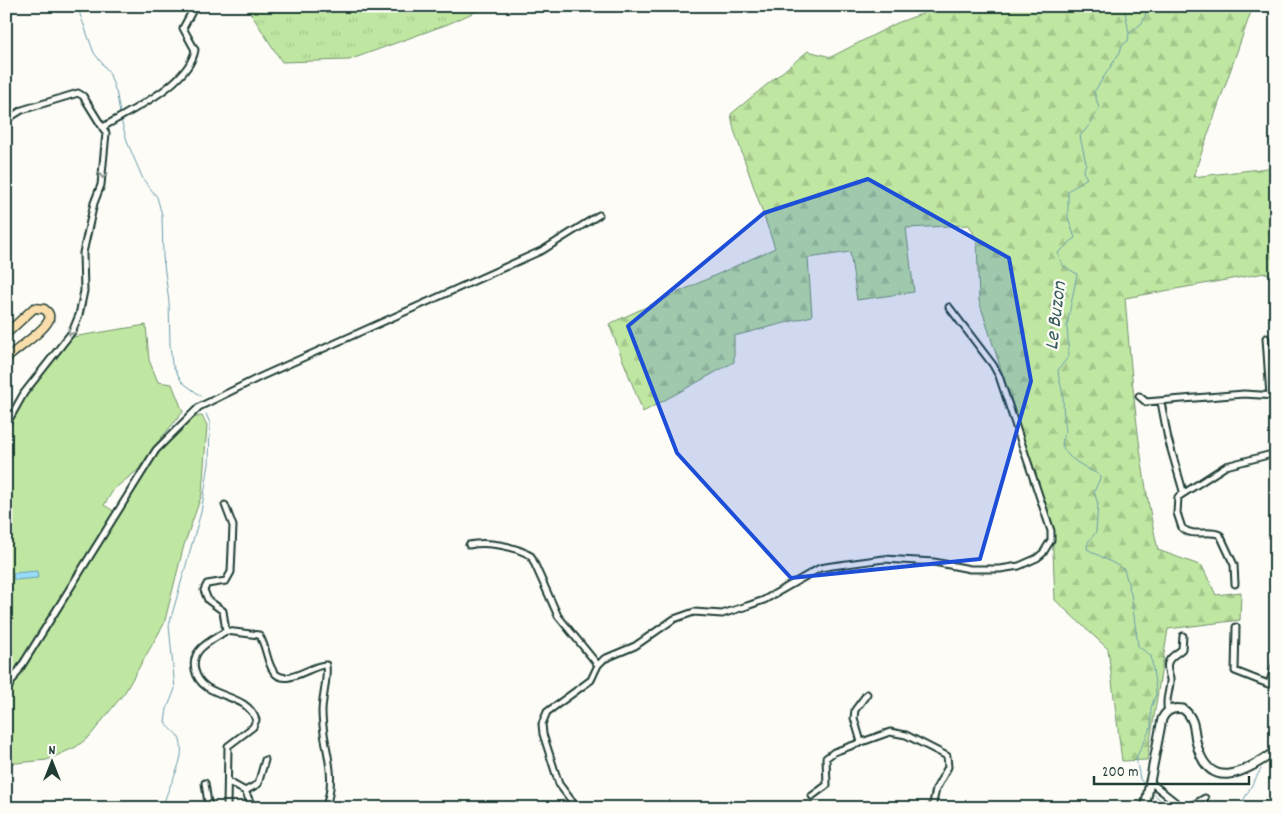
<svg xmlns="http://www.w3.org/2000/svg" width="1282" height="814" viewBox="0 0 1282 814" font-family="Dekko,sans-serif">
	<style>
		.grass { fill: url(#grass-tufts); stroke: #70926b }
		.forest { fill: url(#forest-firs); stroke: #70926b }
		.park { fill: #c0e7a2; stroke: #70926b }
		.water { fill: #98dcfa; stroke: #689cab }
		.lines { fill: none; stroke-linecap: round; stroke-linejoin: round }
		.stream { stroke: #689cab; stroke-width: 1 }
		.minor-casing { stroke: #1f3d34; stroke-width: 9 }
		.secondary-casing { stroke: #1f3d34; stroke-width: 11 }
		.primary-casing { stroke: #1f3d34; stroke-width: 11 }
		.minor { stroke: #fdfcf7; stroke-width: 5 }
		.secondary { stroke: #fdfcf7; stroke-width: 7 }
		.primary { stroke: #f9deab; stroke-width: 8 }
		.oneway { stroke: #8e9c96 }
		.marked { fill: #1d4ed8; fill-opacity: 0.2; stroke: #1d4ed8; stroke-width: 4; stroke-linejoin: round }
		.labels { text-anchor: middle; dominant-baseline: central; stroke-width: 4.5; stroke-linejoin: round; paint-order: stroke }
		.water-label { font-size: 21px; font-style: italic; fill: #375d5c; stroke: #fdfcf7 }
	</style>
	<defs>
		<pattern id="grass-tufts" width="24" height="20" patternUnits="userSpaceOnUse" patternTransform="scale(1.25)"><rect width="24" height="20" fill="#c0e7a2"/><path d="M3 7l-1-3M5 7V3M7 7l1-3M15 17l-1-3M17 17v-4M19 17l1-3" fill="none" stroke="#a5c78c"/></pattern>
		<pattern id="forest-firs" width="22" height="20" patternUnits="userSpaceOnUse" patternTransform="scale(1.25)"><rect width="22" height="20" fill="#c0e7a2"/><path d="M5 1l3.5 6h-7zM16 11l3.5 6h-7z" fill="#a5c78c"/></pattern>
	</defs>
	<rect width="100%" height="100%" fill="#fdfcf7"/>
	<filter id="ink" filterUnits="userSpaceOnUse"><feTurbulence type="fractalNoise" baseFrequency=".02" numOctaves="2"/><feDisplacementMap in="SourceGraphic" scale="10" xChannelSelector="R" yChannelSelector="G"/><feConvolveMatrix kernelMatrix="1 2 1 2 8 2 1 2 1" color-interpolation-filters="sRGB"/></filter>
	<g filter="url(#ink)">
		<path class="grass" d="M246,6H488L448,24L349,60L282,62Z"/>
		<path class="forest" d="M943,6H1253L1193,177L1276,167V275L1265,273L1125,298C1132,382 1139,467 1158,550L1202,566L1216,595L1241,592L1240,620L1168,629L1147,760L1122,761L1108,649L1055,600L1052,528L979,301L977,240L969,225L906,228L914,292L857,300L850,252L808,258L812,316L734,336V362L643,412L609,324L775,248L734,130L731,114L808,51L831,57L897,23Z"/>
		<path class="park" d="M146,325L149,360L158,382L172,384L183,412L156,444L138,470L114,489L104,505L120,515C134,492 175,416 202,416L207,425L202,494L184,545L164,624L125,692L90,736L76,747L47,760L6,764V434C13,417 23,398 35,383C48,367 61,354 72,337Z"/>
		<path class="water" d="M37,571L38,578L14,580L13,573Z"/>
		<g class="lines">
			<path class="stream" d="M77,6L94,53L109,72L117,95L120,114
				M1124,6L1129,33L1128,41L1122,45L1120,52L1094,92L1099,108L1091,123L1080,136L1086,163L1083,172L1087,178L1068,191V217L1075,238L1058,253L1062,265L1077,274L1067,325L1069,356L1058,370C1058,380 1063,389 1063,398C1063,409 1064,419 1066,431C1051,454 1085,466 1101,476L1094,492L1098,504L1096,532L1088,542L1087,549L1124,569L1131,594L1138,646L1151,656L1155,683L1156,694L1151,708V727L1136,758L1140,779L1147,788
				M1130,33L1142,23L1149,6
				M121,120L128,144L143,179L157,197L162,215L163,257L169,302L170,345L172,364L182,382L201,396
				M1151,792L1170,808
				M163,808C166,786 187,762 180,740C178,734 169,728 165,722L167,709L175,689L169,625L201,512L209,464L210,423L206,414
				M1239,808L1261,769"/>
			<defs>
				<path id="minor" d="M6,120L22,110L78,93L83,96L106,133L101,185L94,203L83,253L84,291L79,315L72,332L24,393L6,425
					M103,127C131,110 189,84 195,50L183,28L195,6
					M1266,338L1270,396
					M1139,396L1146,402L1244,394L1276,396
					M1161,402L1168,439L1183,491
					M225,505L233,526L231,572L226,581L207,584L204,590L208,600L223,611L226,631
					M469,545C487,541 515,546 531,556L558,616L598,665
					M1235,584L1234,565L1220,535C1208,529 1194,538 1182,528L1177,513L1178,497L1226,466L1276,453
					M1236,627L1235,671L1276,687
					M1269,684L1276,662
					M6,691L156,450L199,407L260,377L543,250L599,215
					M1168,711C1164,699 1171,690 1170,679C1169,674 1166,668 1168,663C1170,656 1177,654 1182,649L1183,636
					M861,742L854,718L855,710L867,694
					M1149,781L1183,808
					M229,782L245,791L258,784L265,760
					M205,783L208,803L211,808
					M245,791L253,808
					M812,796L827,785L826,758L834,752L890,732L906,735L947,756L948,767L936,789L932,808
					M227,808L228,746L253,727L256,720C246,690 202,701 195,670C190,649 211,641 226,631L259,635C267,646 266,662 274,672C286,688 312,664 326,665C328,680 322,697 322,712C322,746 339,774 325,808
					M270,808V807
					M577,808L559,784L543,734L542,724L547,712L591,680L598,665L604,659L635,646L674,619L694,612L722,614L747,606L764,600L820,568L832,566L884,559L934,562L970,569H1000L1019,566L1037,558L1043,553L1051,540V531L999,376L993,365L949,307
					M1188,808L1205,798"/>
				<path id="secondary" d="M1145,808L1162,719C1166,710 1173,707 1183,709C1194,717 1194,728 1196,741C1208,795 1245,772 1276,751"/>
				<path id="primary" d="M6,334L34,308L44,309C48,312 50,314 49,319C47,329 15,350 6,359"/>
			</defs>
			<use href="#minor" class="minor-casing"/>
			<use href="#secondary" class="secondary-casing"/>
			<use href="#primary" class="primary-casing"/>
			<use href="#minor" class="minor"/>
			<use href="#secondary" class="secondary"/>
			<use href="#primary" class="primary"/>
		</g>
		<defs><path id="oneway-chevron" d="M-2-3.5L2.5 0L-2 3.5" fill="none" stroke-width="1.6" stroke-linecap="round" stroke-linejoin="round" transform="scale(1.25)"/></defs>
		<g class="oneway">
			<use href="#oneway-chevron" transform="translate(103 175) rotate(97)"/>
			<use href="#oneway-chevron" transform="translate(71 332) rotate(119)"/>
		</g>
	</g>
	<path class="marked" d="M868,179L1009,258L1031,381L980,559L791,578L677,453L628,326L764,213Z"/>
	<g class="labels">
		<g class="water-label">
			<text transform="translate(1057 316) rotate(-83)">Le Buzon</text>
		</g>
	</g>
	<rect width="1282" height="814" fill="none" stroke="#fdfcf7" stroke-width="25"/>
	<rect x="12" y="12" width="1257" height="789" fill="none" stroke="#1f3d34" stroke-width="2" filter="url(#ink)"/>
	<g transform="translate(52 762)" stroke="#fdfcf7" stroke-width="4" paint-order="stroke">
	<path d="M0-4L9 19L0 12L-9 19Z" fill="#1f3d34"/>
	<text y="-8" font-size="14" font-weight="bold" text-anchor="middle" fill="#1f3d34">N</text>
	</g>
	<path d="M1094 776v8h155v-8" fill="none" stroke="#1f3d34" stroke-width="2.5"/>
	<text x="1102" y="776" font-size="15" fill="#1f3d34" stroke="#fdfcf7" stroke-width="4" paint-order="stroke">200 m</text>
</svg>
